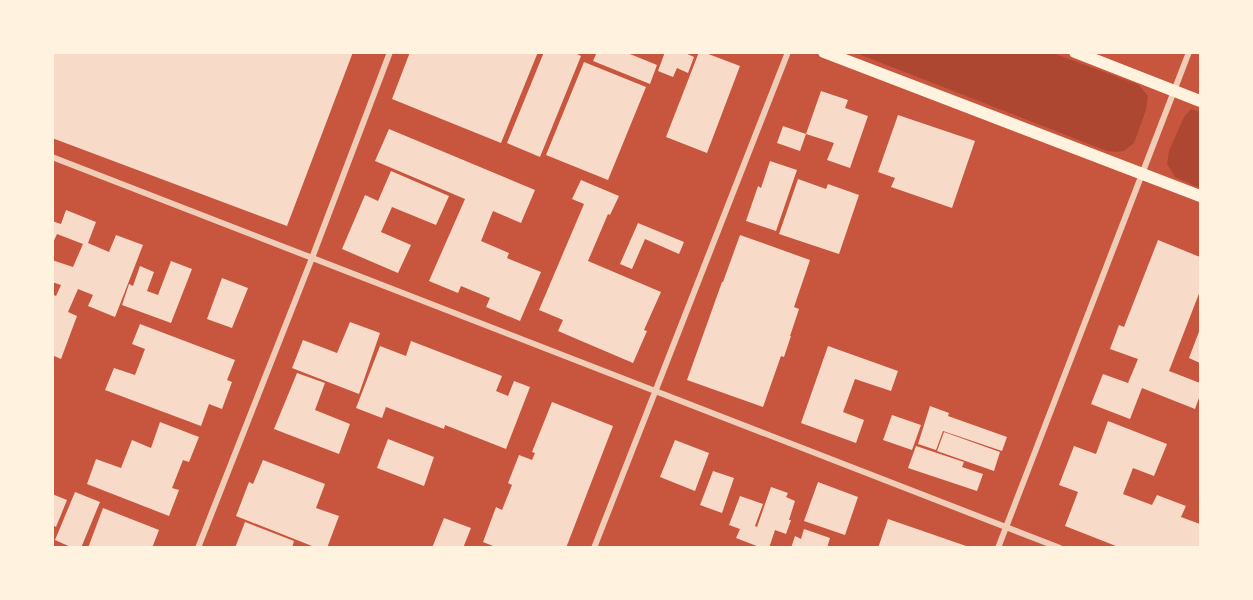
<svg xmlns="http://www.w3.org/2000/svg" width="1253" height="600" viewBox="0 0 1253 600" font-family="Figtree,sans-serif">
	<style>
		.green { fill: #ae4732 }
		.building { fill: #f7dbc8 }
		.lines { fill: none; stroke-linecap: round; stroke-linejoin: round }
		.minor { stroke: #f1ccb7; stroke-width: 6 }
		.secondary { stroke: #fff3e0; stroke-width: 12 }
	</style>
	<rect width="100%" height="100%" fill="#c8553d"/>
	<path class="green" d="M856,53H1053L1139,85L1148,96L1146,110L1134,143L1124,151L1117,152L1107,151Z
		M1191,109L1200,112V188L1175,177L1167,164L1169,151L1184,117Z"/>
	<path class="building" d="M52,52H353L287,226L52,138Z
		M410,52H538L501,143L392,99Z
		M544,52H573L581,56L540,157L507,143Z
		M597,52H625L657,65L650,84L593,61Z
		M665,52H683L694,57L688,73L677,68L673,77L658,71Z
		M699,52H703L740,66L707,153L666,137Z
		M584,62L646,87L608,180L546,155Z
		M821,91L848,100L845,108L868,116L850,168L827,160L834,143L806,134Z
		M898,115L975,141L952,208L891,187L895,178L878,172Z
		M783,126L806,134L800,151L777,143Z
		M389,129L535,190L521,223L493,211L481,241L509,253L507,258L541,272L520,321L486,307L490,298L461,286L458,293L429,281L465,199L375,161Z
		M770,161L797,170L776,231L746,221L758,186L761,188Z
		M391,171L449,196L436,225L392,207L381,232L411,245L398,273L342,249L365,195L378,201Z
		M798,179L826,189L828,184L859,195L839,254L779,234Z
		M581,180L619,196L610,215L608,214L588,261L661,292L644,330L647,331L633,363L558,331L563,320L539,310L584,204L572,199Z
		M66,210L96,222L88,243L109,252L116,235L143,245L115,317L88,306L93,295L78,289L68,312L77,316L61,359L52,355V294L56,296L61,285L52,282V260L73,267L83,244L57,234L52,245V221L61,224Z
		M638,223L684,242L679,254L645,239L632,269L620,264Z
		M740,235L810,260L794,307L799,309L790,336H791L784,357L781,356L763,407L687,380L722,282H723Z
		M1158,240L1200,257V291L1169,371L1200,383V395L1195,409L1142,388L1130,419L1091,404L1103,374L1128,383L1138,359L1110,349L1119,325L1124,327Z
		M171,261L192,269L171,323L122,305L129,284L133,286L140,266L154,272L147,291L158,295Z
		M222,278L248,288L232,328L207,319Z
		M350,322L380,333L359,394L292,368L303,340L337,353Z
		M140,324L235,360L227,380L232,382L222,409L209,404L201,426L105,390L114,368L135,375L145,349L132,344Z
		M1200,329V363L1189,358Z
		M411,341L502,376L496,391L508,396L514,381L530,387L506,449L445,425L444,429L386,407L382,418L356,408L380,346L406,356Z
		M828,346L898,371L891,391L855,379L843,412L864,420L856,443L801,423Z
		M297,373L325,383L315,410L350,424L339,454L274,429Z
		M552,402L613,426L566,548H498L483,542L496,507L502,510L512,485L508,483L519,455L532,460L535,453L532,452Z
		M930,406L949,413L948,416L1007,437L1002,451L943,431L936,450L918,444Z
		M892,415L921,425L912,450L883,440Z
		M1108,421L1167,444L1154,476L1133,468L1123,494L1152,505L1157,495L1186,506L1181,517L1200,524V548H1121L1065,526L1078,492L1059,485L1074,446L1096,454Z
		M160,422L199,437L189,462L183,460L172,488L179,490L169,516L87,484L96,459L121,468L132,440L151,448Z
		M944,432L1000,452L994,471L937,451Z
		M388,439L434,457L424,486L377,468Z
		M675,440L709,453L695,491L660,477Z
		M916,446L964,462L962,467L983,474L977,491L908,468Z
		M263,460L325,484L316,508L339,516L327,548H317L236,516L249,482L253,484Z
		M713,471L734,478L722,513L700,505Z
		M818,482L858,497L845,535L804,521Z
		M771,487L788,493L786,497L795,501L789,520H791L786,534L775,530L769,548H762L736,538L740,529L729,525L740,496L763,504L755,526L757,527Z
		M75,492L100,502L81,548H73L55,540Z
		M52,494L67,500L56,527L52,525Z
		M103,508L159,530L152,548H88Z
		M444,518L471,528L463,548H432Z
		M888,519L969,547V548H878Z
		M245,522L294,541L292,548H235Z
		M804,529L830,538L827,548H791L795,536L801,539Z"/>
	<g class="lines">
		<path class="minor" d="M52,157L1060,548
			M198,548L312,258L390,52
			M594,548L788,52
			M998,548L1189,52"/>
		<path class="secondary" d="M824,52L1200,196
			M1075,52L1200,101"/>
	</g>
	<rect width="1253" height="600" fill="none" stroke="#fff3e0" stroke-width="108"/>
</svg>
